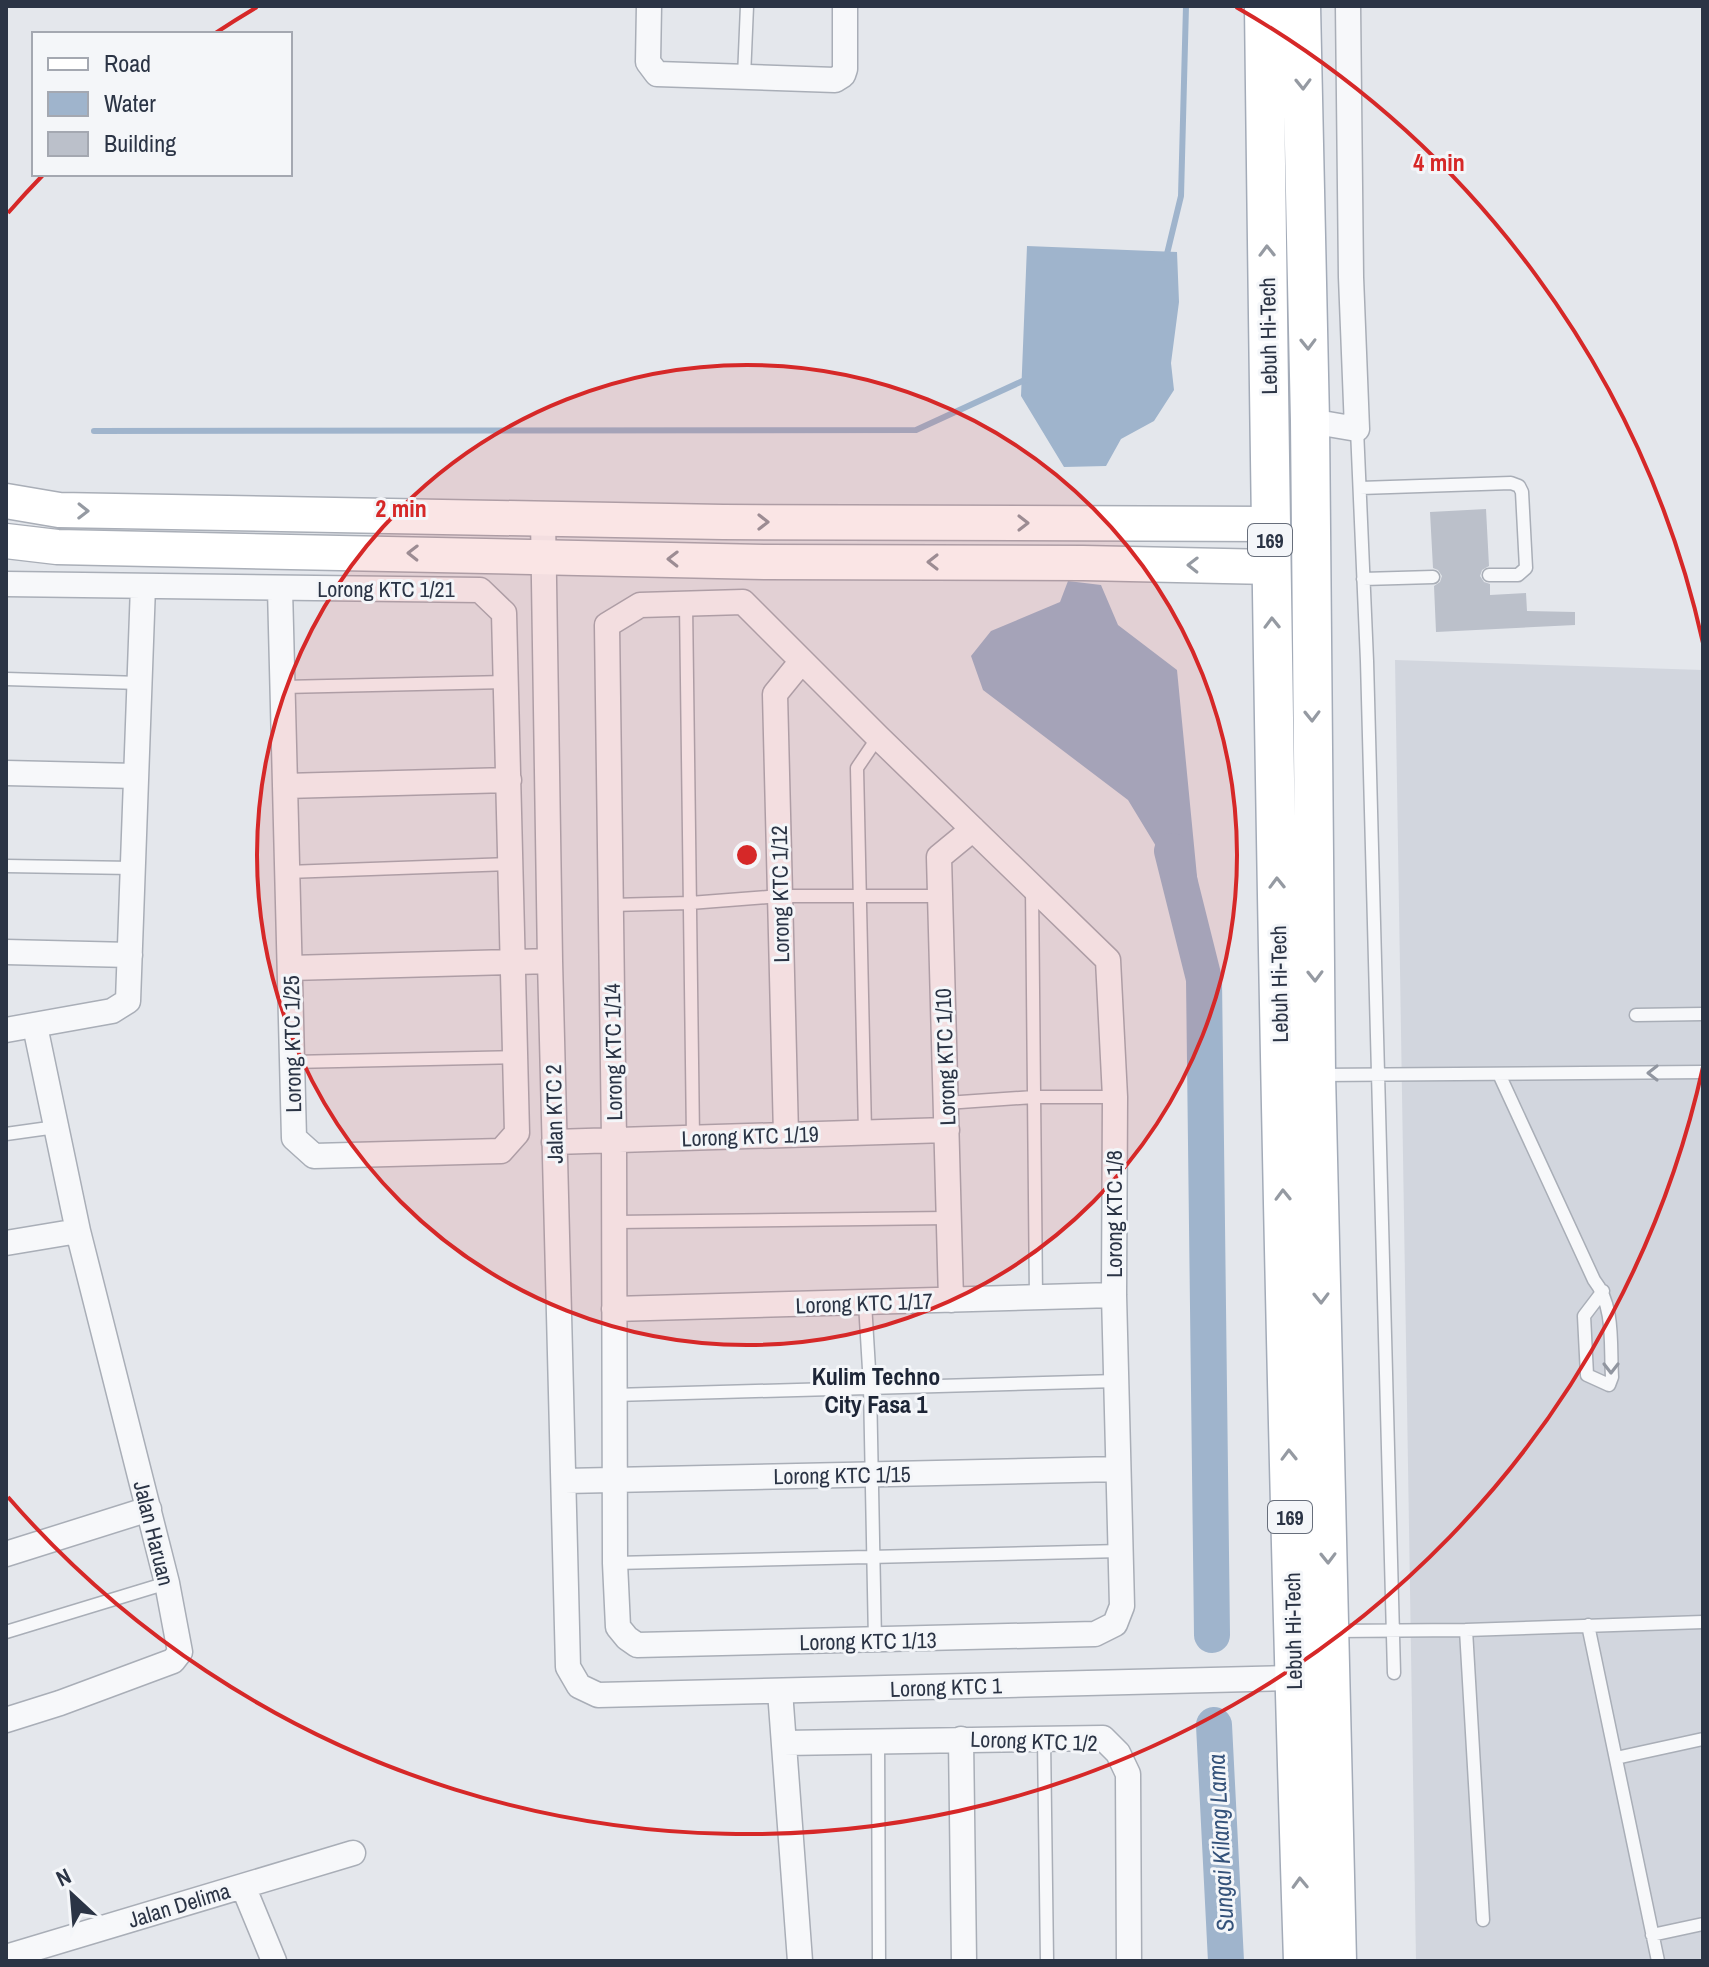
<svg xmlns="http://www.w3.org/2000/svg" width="1709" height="1967" viewBox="0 0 1709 1967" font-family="'Archivo Narrow',sans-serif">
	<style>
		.built { fill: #d2d6de }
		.water { fill: #9fb4cc }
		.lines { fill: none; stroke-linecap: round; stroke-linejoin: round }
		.stream { stroke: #9fb4cc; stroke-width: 6 }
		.river { stroke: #9fb4cc; stroke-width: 36 }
		.building { fill: #bbc0ca }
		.lane-casing { stroke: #a9aeb7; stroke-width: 15 }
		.street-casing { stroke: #a9aeb7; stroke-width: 27 }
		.secondary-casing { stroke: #a9aeb7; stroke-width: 37 }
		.primary-casing { stroke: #a3abb8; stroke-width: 41 }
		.lane { stroke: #f7f8fa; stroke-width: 12 }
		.street { stroke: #f7f8fa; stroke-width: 24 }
		.secondary { stroke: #fff; stroke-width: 34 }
		.primary { stroke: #fff; stroke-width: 38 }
		.oneway { stroke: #959aa2 }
		.oneway2 { stroke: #9196a0 }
		.ring { fill: none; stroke: #d62828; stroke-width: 4 }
		.labels { text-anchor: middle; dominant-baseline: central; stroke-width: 6; stroke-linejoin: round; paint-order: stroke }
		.shield { fill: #f4f6f9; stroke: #676e7b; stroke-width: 2 }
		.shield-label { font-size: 20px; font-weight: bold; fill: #2b3445 }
		.street-label { font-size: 22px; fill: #2b3445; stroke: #f4f6f9 }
		.neighbourhood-label { font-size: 24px; font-weight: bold; fill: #1d2536; stroke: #f4f6f9 }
		.water-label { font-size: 24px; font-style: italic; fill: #34527a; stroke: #f4f6f9 }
		.centre { fill: #d62828; stroke: #f4f6f9; stroke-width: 4 }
		.ring-label { font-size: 24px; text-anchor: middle; font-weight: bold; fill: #d62828; stroke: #f4f6f9; stroke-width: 6; stroke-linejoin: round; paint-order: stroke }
	</style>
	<rect width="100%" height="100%" fill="#e4e7ec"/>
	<path class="built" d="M1395,660L1703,670V1961H1416Z"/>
	<path class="water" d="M1027,246L1177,252L1179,302L1171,363L1174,390L1154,421L1121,439L1106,466L1064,467L1021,396Z
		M1068,581L1101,585L1118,625L1177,670L1199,897L1174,900L1162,856L1128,800L983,690L971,656L991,631L1060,602Z"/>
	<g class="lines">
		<path class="stream" d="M1166,258L1181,196L1186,6
			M94,431L916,430L1027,379"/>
		<path class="river" d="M1172,851L1204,979L1212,1635
			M1214,1725L1226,1961"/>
	</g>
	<path class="building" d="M1486,509L1489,566L1482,570L1480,576L1484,582L1490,584V595L1526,593L1527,611L1575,612V625L1436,632L1434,586L1440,582L1442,576L1438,570L1433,568L1430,512Z"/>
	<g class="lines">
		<defs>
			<path id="lane" d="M744,77L747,6
				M1357,429L1367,661L1394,1673
				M1360,488L1511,483L1519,486L1522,492L1526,568L1518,575H1489
				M1363,579L1433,577
				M686,604L693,1138
				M6,679L140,683
				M283,687L506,682
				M6,866L133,868
				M287,872L511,864
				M1032,888L1036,1298
				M611,905L690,903L780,896H940
				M1636,1015L1703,1014
				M292,1062L516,1057
				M1499,1074L1594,1280C1615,1306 1610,1345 1612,1377L1609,1385L1587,1375L1584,1316L1603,1291
				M1318,1075L1703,1072
				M946,1103L1034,1097H1115
				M865,1132L857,768L878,737
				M6,1134L56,1127
				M615,1222L948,1218
				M865,1303L870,1386L875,1641
				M614,1395L1117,1381
				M615,1563L1121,1551
				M1588,1625L1658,1961
				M1466,1630L1483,1920
				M1333,1631L1466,1630L1703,1622
				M6,1632L167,1583
				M878,1739L879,1961
				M1044,1739L1047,1961
				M1616,1758L1703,1739
				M1652,1935L1703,1924"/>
			<path id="street" d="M649,6L648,62L657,74L835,80L843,75L845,69V6
				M1310,421L1357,429L1351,277L1348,6
				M543,518L550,961L568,1667L579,1686L598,1695L1294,1678
				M6,584L480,590L504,613L517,1133L501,1151L314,1156L294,1138L280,589
				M743,602L878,737L1108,960L1115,1097L1114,1295L1122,1606L1115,1624L1095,1634L637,1645L627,1638L618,1627L615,1563L614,1140L607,625L640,605Z
				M6,773L136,776
				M285,786L509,780
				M6,952L130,955
				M290,968L550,961
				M6,1030L112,1011L128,1001L143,586
				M786,1135L775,694L801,662
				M554,1142L947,1130
				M6,1243L78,1231
				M951,1300L939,857L973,829
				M614,1309L1114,1295
				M565,1481L1118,1469
				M6,1554L149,1509
				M780,1691L800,1961
				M6,1720L60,1703L173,1661L180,1652L167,1583L78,1231L35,1026
				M961,1739L964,1961
				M784,1743L1103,1738L1118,1753L1128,1774L1129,1961
				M243,1886L274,1961
				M6,1957L353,1853"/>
			<path id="secondary" d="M6,501L59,510L723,522L1270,524
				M6,541L57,547L767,562L1083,563L1271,567"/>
			<path id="primary" d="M1264,6C1272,658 1282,1310 1303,1961
				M1301,6L1310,421L1316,1074L1337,1961"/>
		</defs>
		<use href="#lane" class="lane-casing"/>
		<use href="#street" class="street-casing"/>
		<use href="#secondary" class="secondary-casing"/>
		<use href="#primary" class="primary-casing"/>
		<use href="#lane" class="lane"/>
		<use href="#street" class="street"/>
		<use href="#secondary" class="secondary"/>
		<use href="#primary" class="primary"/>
	</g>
	<defs><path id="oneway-chevron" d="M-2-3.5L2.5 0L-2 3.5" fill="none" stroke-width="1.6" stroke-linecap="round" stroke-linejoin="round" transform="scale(2)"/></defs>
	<g class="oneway">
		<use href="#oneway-chevron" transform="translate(1303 84) rotate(89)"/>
		<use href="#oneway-chevron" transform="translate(1267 251) rotate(-91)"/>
		<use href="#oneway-chevron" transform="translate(1308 344) rotate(89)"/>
		<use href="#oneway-chevron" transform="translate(83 511) rotate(1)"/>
		<use href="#oneway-chevron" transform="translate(763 522)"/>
		<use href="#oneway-chevron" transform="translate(1023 523)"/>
		<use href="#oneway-chevron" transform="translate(413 553) rotate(-179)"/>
		<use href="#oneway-chevron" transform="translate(673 559) rotate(-179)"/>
		<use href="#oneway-chevron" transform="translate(933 562) rotate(-180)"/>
		<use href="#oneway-chevron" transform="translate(1193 565) rotate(-179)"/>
		<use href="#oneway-chevron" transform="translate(1272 623) rotate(-91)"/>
		<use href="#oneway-chevron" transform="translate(1312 716) rotate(89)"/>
		<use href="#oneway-chevron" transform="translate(1277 883) rotate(-91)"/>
		<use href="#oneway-chevron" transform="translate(1315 976) rotate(89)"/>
		<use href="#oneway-chevron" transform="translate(1283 1195) rotate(-91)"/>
		<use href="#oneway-chevron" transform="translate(1321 1298) rotate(89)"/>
		<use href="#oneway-chevron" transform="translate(1289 1455) rotate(-91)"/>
		<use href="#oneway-chevron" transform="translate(1328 1558) rotate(89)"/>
		<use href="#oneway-chevron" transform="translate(1300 1883) rotate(-92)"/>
	</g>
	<g class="oneway2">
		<use href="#oneway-chevron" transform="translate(1653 1073) rotate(180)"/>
		<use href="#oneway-chevron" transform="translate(1611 1368) rotate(90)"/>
	</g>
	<circle cx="747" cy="855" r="490" fill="#d62828" fill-opacity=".12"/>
	<g class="ring">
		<circle cx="747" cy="855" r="490"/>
		<path d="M1703 1067A979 979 0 0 1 8 1497M8 213A979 979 0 0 1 43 175M214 34A979 979 0 0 1 257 7M1236 7A979 979 0 0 1 1703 643"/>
	</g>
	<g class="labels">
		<g class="shield">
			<rect x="1248" y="524" width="44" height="32" rx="6"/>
			<rect x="1268" y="1501" width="44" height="32" rx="6"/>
		</g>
		<g class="shield-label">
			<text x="1270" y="540">169</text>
			<text x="1290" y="1517">169</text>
		</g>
		<g class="street-label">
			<text transform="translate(1268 336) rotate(-91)">Lebuh Hi-Tech</text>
			<text x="386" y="589">Lorong KTC 1/21</text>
			<text transform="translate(780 894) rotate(-91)">Lorong KTC 1/12</text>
			<text transform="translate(1279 984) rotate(-91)">Lebuh Hi-Tech</text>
			<text transform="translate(292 1044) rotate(-91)">Lorong KTC 1/25</text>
			<text transform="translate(613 1052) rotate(-91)">Lorong KTC 1/14</text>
			<text transform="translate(945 1057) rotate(-92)">Lorong KTC 1/10</text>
			<text transform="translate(554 1114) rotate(-91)">Jalan KTC 2</text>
			<text transform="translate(750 1136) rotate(-2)">Lorong KTC 1/19</text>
			<text transform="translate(1114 1214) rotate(-90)">Lorong KTC 1/8</text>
			<text transform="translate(864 1303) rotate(-2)">Lorong KTC 1/17</text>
			<text transform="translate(842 1475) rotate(-1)">Lorong KTC 1/15</text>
			<text transform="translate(154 1533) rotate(76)">Jalan Haruan</text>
			<text transform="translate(1293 1631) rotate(-91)">Lebuh Hi-Tech</text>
			<text transform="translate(868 1641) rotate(-1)">Lorong KTC 1/13</text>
			<text transform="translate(946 1687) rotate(-2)">Lorong KTC 1</text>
			<text transform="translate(1034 1741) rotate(2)">Lorong KTC 1/2</text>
			<text transform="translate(179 1905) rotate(-17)">Jalan Delima</text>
		</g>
		<g class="neighbourhood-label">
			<text x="876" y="1376">Kulim Techno<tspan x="876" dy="28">City Fasa 1</tspan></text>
		</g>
		<g class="water-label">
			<text transform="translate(1220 1843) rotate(-93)">Sungai Kilang Lama</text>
		</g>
	</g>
	<circle cx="747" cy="855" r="12" class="centre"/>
	<g class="ring-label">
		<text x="1439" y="171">4 min</text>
		<text x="401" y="517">2 min</text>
	</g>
	<rect width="1709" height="1967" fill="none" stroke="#2b3445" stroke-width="16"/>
	<rect x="32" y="32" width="260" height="144" fill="#f4f6f9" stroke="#a4a8b1" stroke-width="2"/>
	<rect x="48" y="58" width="40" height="12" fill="#ffffff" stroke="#a4a8b1" stroke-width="2"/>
	<text x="104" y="72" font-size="24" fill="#2b3445">Road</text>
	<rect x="48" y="92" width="40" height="24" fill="#9fb4cc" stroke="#a4a8b1" stroke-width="2"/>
	<text x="104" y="112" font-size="24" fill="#2b3445">Water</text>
	<rect x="48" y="132" width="40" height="24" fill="#bbc0ca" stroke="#a4a8b1" stroke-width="2"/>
	<text x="104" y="152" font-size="24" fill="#2b3445">Building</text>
	<g transform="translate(72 1895) rotate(334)" stroke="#f4f6f9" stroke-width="6" paint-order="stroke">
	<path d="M0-6L14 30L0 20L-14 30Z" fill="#2b3445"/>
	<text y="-12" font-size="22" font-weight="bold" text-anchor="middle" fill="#2b3445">N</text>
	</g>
</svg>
